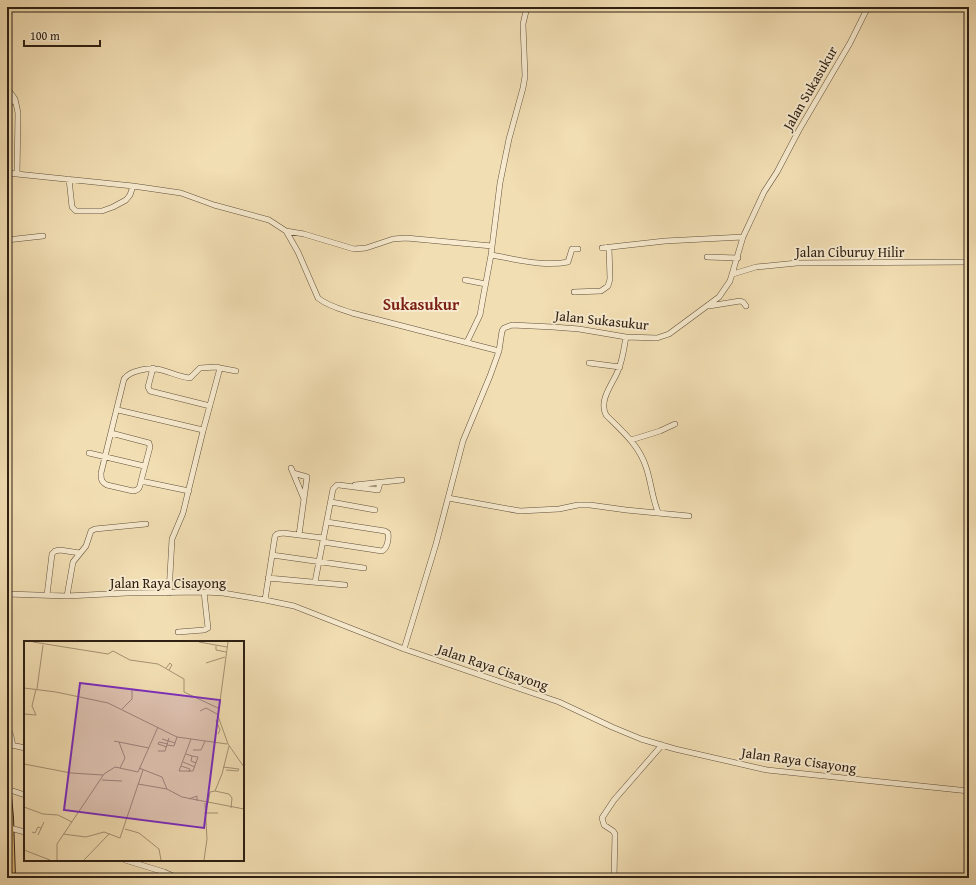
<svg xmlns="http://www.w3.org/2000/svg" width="976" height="885" viewBox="0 0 976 885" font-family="'Gentium Book Plus',serif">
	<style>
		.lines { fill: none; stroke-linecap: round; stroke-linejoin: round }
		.minor-casing { stroke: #60503b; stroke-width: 6 }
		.trunk-casing { stroke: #2f2013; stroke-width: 10 }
		.minor { stroke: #f7eace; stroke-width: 5 }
		.trunk { stroke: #e9bf7a; stroke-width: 8 }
		.labels { text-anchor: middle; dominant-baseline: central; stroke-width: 4; stroke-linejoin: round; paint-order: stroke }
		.street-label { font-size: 14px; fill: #2f2013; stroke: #f7eace }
		.quarter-label { font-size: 16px; font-weight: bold; fill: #7a1f14; stroke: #f7eace }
		.inset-road { fill: none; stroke: #a49273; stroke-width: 1 }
		.view { fill: #7b2cbf; fill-opacity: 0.15; stroke: #7b2cbf; stroke-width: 2 }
		.inset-edge { fill: none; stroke: #2f2013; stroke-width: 2 }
	</style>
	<rect width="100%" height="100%" fill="#f2deb3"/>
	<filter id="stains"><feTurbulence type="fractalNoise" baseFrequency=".005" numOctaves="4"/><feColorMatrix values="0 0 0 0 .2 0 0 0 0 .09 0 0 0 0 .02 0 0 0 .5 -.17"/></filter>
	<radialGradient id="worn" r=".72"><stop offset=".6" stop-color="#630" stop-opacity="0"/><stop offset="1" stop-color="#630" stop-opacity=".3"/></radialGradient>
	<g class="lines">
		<defs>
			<path id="minor" d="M7,88L15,99L18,113L17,174
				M7,102L15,101
				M7,173L133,186L181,193L214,205L269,220L286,231L298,252L318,298C328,306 340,309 352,313L499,351
				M69,179L72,207L76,211H102L113,207L126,200L130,195L133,186
				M286,231L304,234L354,249L366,248L393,239L406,238L492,246
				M7,240L43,236
				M602,248L665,241L743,237
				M491,255C516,259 543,267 568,262L572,249H578
				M707,257L738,258
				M733,274L756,267L797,263L969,262
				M465,280L486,284
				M574,292L601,291L608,286L610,279L609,247
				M709,306L740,301L743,302L746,306
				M626,337C624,347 623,358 619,368C614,383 598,399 606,415C622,431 639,445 646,467C651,481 652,498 658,512
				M467,342L480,315L483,298L491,255L500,183L509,139L523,88L525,76L523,24L527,7
				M589,363L620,367
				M153,368L148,387L150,391L210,406
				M220,368L236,371
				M118,410L203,430
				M111,433L149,443L150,447L141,481L189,491
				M631,440L660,431L675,424
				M89,453L144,466
				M291,468L304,499
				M293,473L307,477L299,535
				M141,481C140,486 140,490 133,491L107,485C101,482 101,479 101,473L124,379C129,373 134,372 141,370C161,365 172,376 190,378L200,368L216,367L220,368L203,431L183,513L172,539L169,593
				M355,485L402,480
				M448,498L520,511L559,509L578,505H590L626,510L689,516
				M331,502L375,510
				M323,542L382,551C387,549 389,539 388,533L385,531L327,522
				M272,555L364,568
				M268,578L345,585
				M315,582L333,489L337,485H339L378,490L380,483
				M7,594L67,596L127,593L204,592L223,593L265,600L294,606L404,649L559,702L612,727L641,739L675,749L767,770L969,791
				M47,595L52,554L55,551L60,550L80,553
				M67,596L73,562L86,546L91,531L95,529L146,524
				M265,600L275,536L277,534L283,533L323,538
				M178,632L204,630L208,628L204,592
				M404,649L436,544L463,441L490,376L499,351L502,331L504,328L512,325L553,327L579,329L626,337L657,338L669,334L719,297L730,281L743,237L764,192L777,172L799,130L850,43L868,7
				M7,726L11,736L13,746
				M7,744L25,748
				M7,789L25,795
				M10,828L25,832
				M125,860L164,872L178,878
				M614,878L615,834L613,831L604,825L602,818L614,800L662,745"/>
			<path id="trunk" d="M7,796L9,818L11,878"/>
		</defs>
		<use href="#minor" class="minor-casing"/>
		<use href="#trunk" class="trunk-casing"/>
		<use href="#minor" class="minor"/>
		<use href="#trunk" class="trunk"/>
	</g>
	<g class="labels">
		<g class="street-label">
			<text transform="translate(810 88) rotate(-60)">Jalan Sukasukur</text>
			<text x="850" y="252">Jalan Ciburuy Hilir</text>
			<text transform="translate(602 320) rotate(6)">Jalan Sukasukur</text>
			<text x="168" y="583">Jalan Raya Cisayong</text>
			<text transform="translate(493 667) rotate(19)">Jalan Raya Cisayong</text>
			<text transform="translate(799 760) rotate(8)">Jalan Raya Cisayong</text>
		</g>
		<g class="quarter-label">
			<text x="421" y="304">Sukasukur</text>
		</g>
	</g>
	<g transform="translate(24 641)">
		<rect width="220" height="220" fill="#f2deb3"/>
		<path class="inset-road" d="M9,1L84,13L89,10L106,19L134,23L160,38V51L194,67M175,1L203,6M204,1L194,75L204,103L220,126M192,5V9L202,11M182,22L201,16M142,27L146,22L148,24L145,29M0,47L32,51L84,62L153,96L203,103M13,48L19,4M98,68L108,58V48L114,50M176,70L182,67L193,73M0,73L12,74L8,65L12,48M192,79L196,89L194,93M138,98L151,102M167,98L155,130H169L174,116L168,115M90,100L125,107M95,101L101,117L96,127M143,104L150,105L153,96M143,106L134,103L135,101L144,103M169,109H177L181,100M134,110H141L145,97M162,113L168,115L167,120L172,122M159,121L171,126M0,123L47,132L79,134M157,125L166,128L165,131M199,126L215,128M115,127L138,136L143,148L158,156L220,168M202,129L214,130L215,128M78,139L98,140M114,143L143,148M191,150L205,153L208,157L207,167M165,158L173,155V160M184,162L186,151L191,150L198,133L205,105M0,166L19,173L34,174L48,181M180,172H194M101,188L115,192L135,208L137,219M8,191L11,192L14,186L17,187M39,193L62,196L80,191L96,197L119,129M14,194L20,181M0,209L26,219M33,219V203L80,133L91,126L114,131L134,86M60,219L85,193M180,219L183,198L181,162"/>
		<path class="view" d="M56,42L196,59L180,187L40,169Z"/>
		<rect width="220" height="220" class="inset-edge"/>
	</g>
	<rect width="976" height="885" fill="none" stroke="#f2deb3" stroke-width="24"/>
	<rect x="8" y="8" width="960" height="869" fill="none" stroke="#2f2013" stroke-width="2"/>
	<rect x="12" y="12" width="952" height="861" fill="none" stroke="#2f2013"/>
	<path d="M24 40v6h76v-6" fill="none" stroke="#2f2013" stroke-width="2"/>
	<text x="30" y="40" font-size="12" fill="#2f2013" stroke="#f7eace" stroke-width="3" paint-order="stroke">100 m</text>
	<rect width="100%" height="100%" filter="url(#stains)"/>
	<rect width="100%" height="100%" fill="url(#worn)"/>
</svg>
